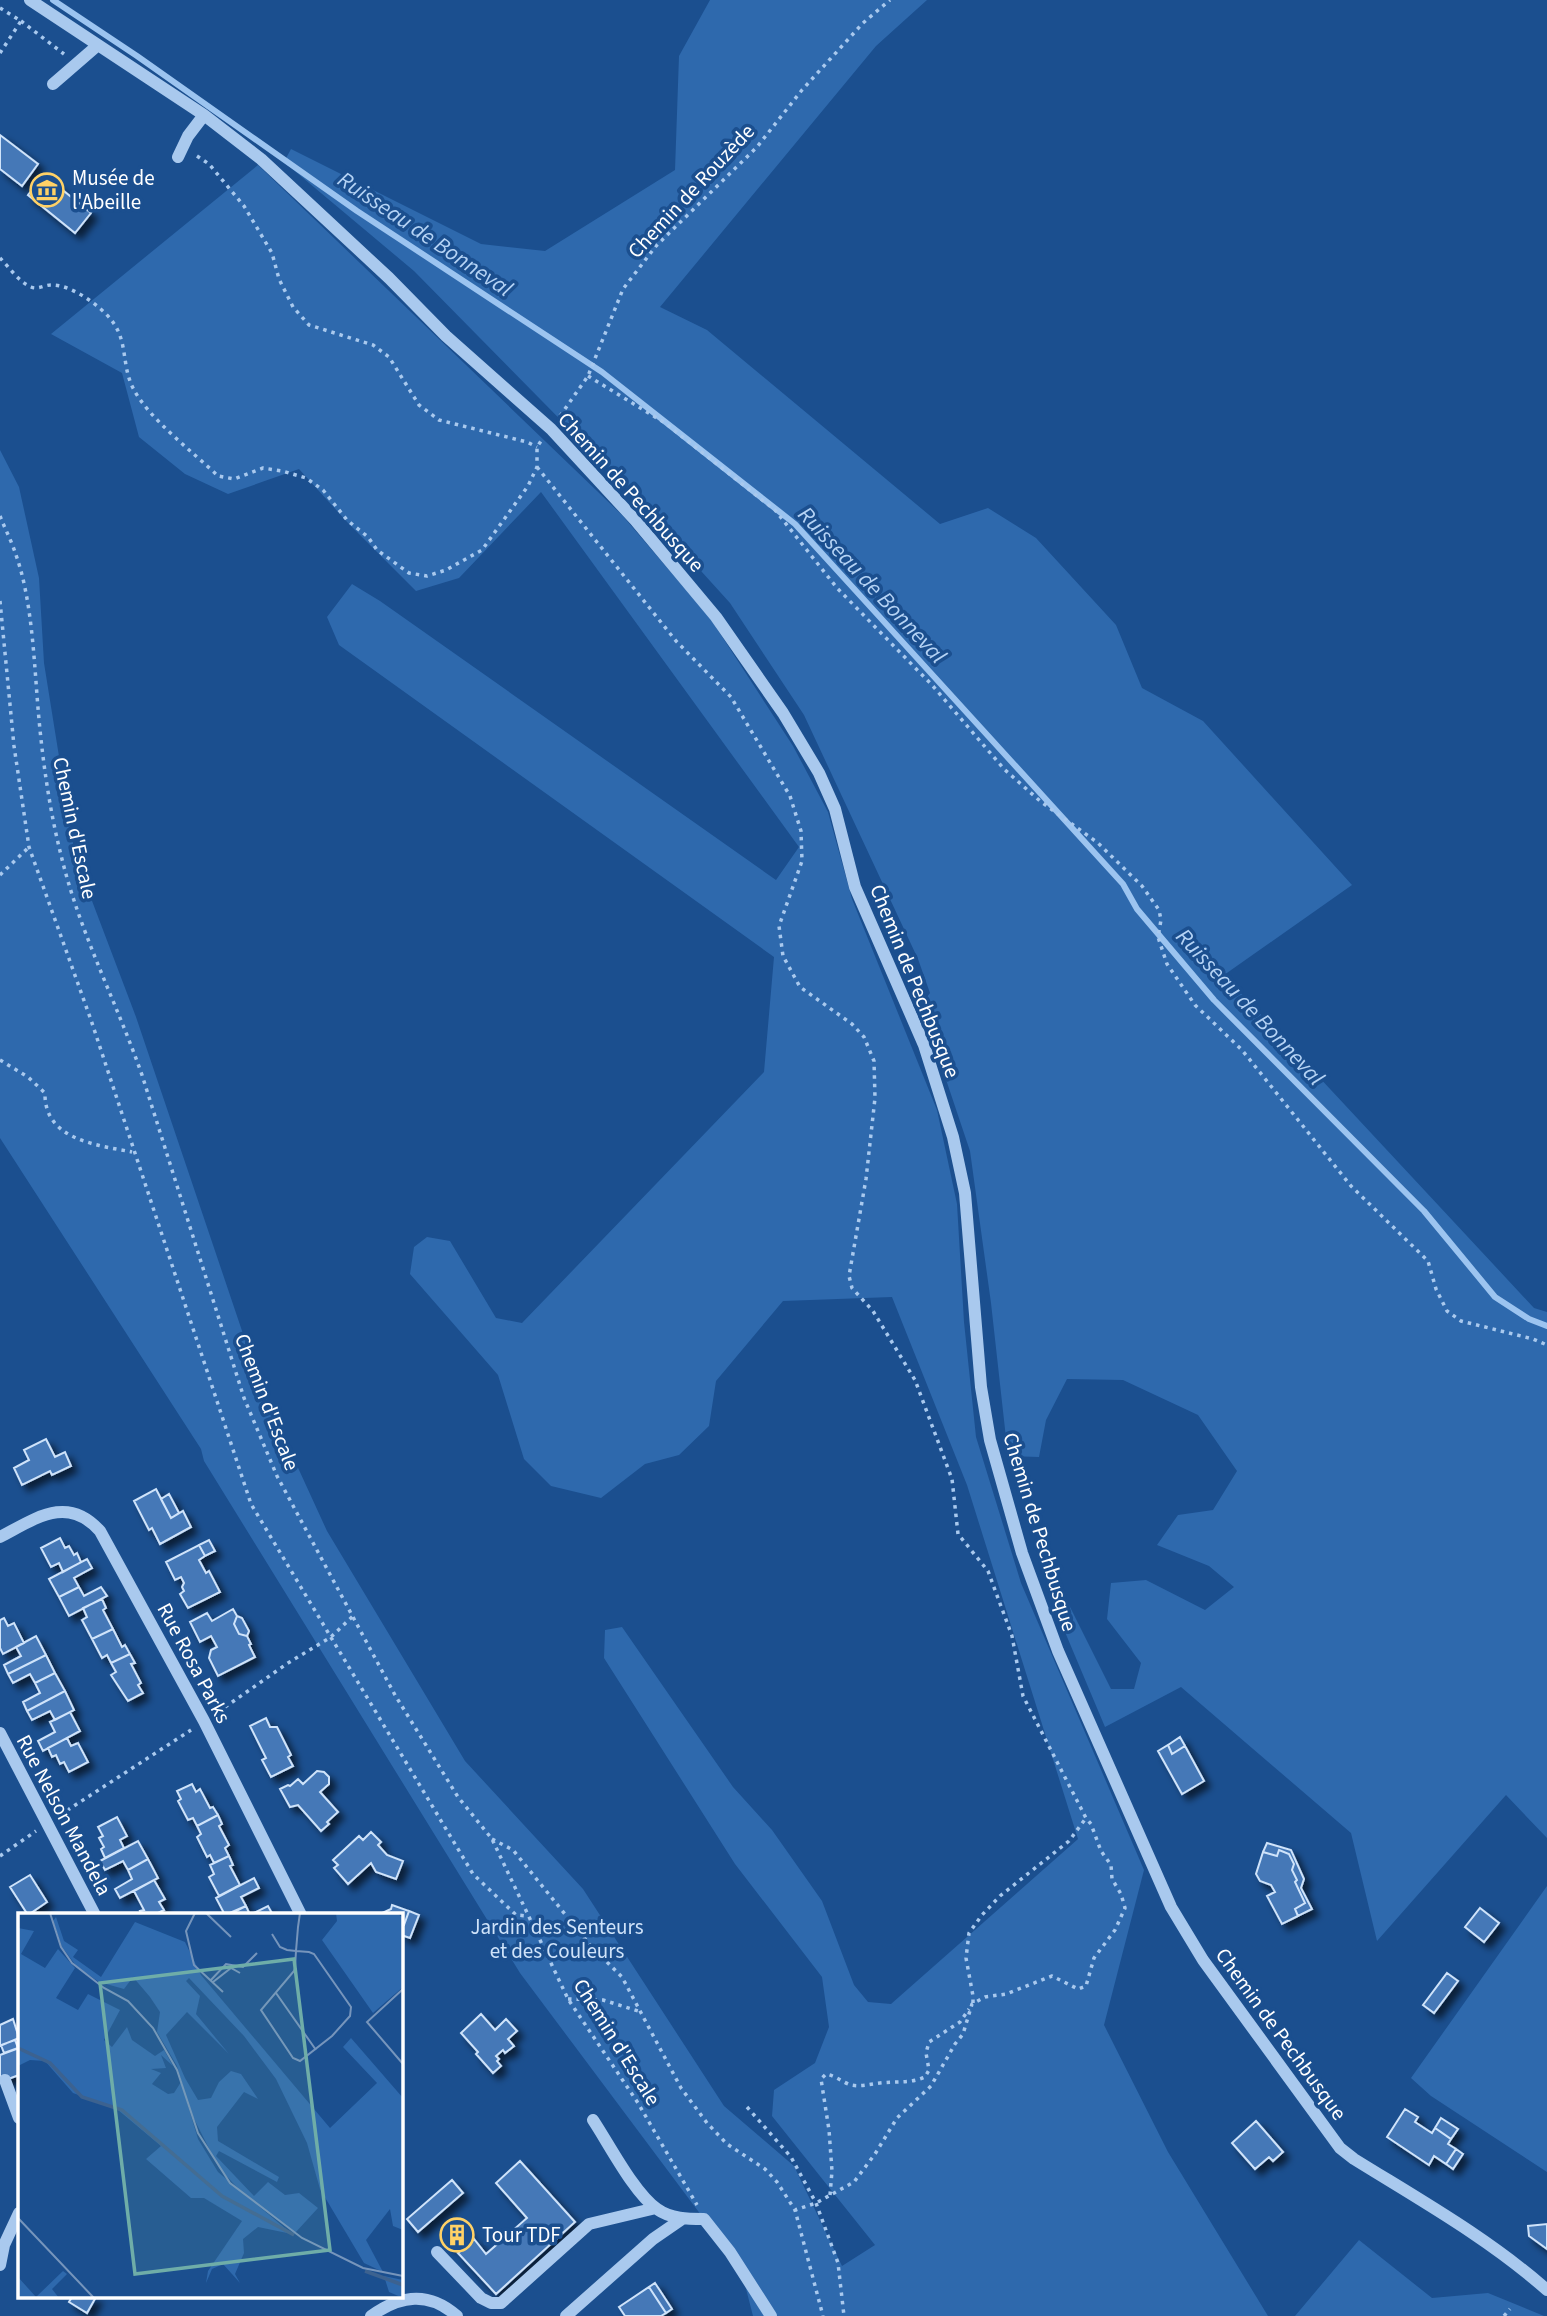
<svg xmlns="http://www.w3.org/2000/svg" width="1547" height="2316" viewBox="0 0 1547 2316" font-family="'Source Sans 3',sans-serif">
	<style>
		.green { fill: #2e69ad }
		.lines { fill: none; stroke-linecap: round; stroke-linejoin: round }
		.stream { stroke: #9cc4f0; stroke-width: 6 }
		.building { fill: #4478b7; stroke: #cfe3fa; stroke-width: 2; filter: url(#shadow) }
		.path { stroke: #a9c9ee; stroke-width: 3.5; stroke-dasharray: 3.5 5; stroke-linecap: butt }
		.minor { stroke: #a9c9ee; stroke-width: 12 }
		.labels { text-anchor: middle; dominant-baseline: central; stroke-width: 7; stroke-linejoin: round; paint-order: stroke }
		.poi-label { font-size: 21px; fill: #fff; stroke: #1b4f8f; text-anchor: start }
		.street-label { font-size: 21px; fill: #fff; stroke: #1b4f8f }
		.park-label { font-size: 21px; fill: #cfe3fa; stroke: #1b4f8f }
		.water-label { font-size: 23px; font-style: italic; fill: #b5d3f5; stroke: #1b4f8f }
		.inset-river { fill: none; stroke: #3c6290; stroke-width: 3.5 }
		.inset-road { fill: none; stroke: #7695bc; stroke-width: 2 }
		.view { fill: #6fada8; fill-opacity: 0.15; stroke: #6fada8; stroke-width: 3.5 }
		.inset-edge { fill: none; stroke: #fff; stroke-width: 3.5 }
	</style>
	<defs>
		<filter id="shadow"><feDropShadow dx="6" dy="6" stdDeviation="3.5" flood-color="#0009"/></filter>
	</defs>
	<rect width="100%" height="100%" fill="#1b4f8f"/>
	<path class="green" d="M710,0H927L876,46L660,307L707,330L940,524L988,508L1036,538L1116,625L1142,688L1203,721L1352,885L1224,975L1534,1308L1547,1312V1838L1506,1795L1377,1941L1351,1833L1181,1687L1105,1727L1049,1594L1064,1595L1111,1689H1134L1141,1663L1107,1619L1111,1583L1146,1580L1205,1610L1234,1587L1209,1566L1157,1545L1178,1515L1213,1510L1237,1471L1198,1415L1123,1380L1067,1379L1046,1420L1039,1457L1008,1456L991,1303L970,1151L921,1005L930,993L918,959L804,715L730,603L606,466L414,271L284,162L291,149L481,244L545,251L675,170L679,56Z
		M258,165L622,515L710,618L793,746L828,812L852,899L937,1110L957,1204L964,1322L976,1437L1021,1583L1144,1870L1104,2025L1168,2152L1268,2316H753L743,2277L704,2219L520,1973L204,1461L201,1449L0,1138V450L19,487L39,578L44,663L75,856L136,1017L261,1387L327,1531L465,1761L583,1889L724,2106L794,2166L842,2266L875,2245L772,2116L774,2090L815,2063L829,2027L822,1977L735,1864L604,1658L605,1630L622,1627L733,1787L772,1830L822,1901L854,1985L868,2002L891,2004L1078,1839L967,1485L892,1297L783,1301L716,1381L709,1426L679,1455L645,1464L601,1498L551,1486L524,1459L498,1375L410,1274L414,1247L427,1237L450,1241L496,1318L522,1323L764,1072L774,957L339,645L327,617L352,584L380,601L776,880L799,847L541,492L459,578L416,591L348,523L299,469L228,494L185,474L139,437L122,373L51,334Z
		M1547,1886V2172L1431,2096L1411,2078Z
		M1359,2240L1432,2298L1488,2293L1544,2316H1295Z"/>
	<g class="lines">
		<path class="stream" d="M53,0L137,56L357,211L602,372L795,524L1123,884L1137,909L1214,1000L1424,1211L1495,1297L1529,1319L1547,1326"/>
	</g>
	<path class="building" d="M0,135L38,164L22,186L0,169Z
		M44,175L91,213L75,233L28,195Z
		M46,1439L55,1457L65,1452L71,1466L52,1475L50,1471L22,1485L14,1468L29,1460L24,1450Z
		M156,1489L171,1518L183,1511L191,1527L160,1544L152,1528L149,1530L134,1501Z
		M169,1494L179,1513L171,1518L161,1499Z
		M60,1538L65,1548L69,1546L74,1555L77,1553L81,1562L63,1572L59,1563L51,1567L41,1548Z
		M209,1540L215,1551L205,1556L199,1545Z
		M199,1545L205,1556L199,1560L206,1573L209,1571L220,1592L188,1608L180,1594L184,1591L182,1587L184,1583L181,1577L175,1580L166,1562Z
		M87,1559L92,1568L74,1578L79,1587L59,1597L49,1579Z
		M79,1587L84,1596L101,1587L107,1596L69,1616L59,1597Z
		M102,1599L106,1608L103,1610L113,1629L92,1639L82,1620L87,1617L83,1608Z
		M233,1609L237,1616L234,1624L239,1634L247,1636L251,1644L249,1645L255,1657L218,1676L209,1658L211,1650L217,1647L211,1636L200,1642L190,1622L207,1613L212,1621Z
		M237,1616L242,1618L249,1631L247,1636L239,1634L234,1624Z
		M4,1618L8,1626L14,1623L24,1643L3,1654L0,1648V1620Z
		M113,1629L122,1647L125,1645L130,1654L111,1663L107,1655L102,1658L92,1639Z
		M36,1636L46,1655L8,1674L4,1665L21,1656L16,1647Z
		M130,1654L135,1663L131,1664L141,1683L138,1685L143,1693L128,1701L111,1675L116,1672L111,1663Z
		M46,1655L55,1673L35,1683L30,1674L13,1683L8,1674Z
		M55,1673L65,1691L27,1711L23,1702L40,1693L35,1683Z
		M65,1691L74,1710L55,1720L50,1711L32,1720L27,1711Z
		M70,1712L80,1731L43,1751L38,1741L55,1732L50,1722Z
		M266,1718L270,1727H277L291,1755L288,1757L293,1766L271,1777L262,1760L266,1758L250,1726Z
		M1180,1737L1185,1746L1172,1754L1168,1745Z
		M67,1738L71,1746L78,1743L88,1762L69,1772L64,1762L60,1764L56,1755L52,1757L48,1748Z
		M1168,1745L1172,1754L1185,1746L1204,1781L1182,1794L1158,1751Z
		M317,1771L324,1772L329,1777V1784L320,1792L338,1812L327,1822L329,1824L321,1831L298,1805L290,1807L280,1789L288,1785L290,1786L298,1779L303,1784Z
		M192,1784L196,1792L200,1789L210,1808L213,1807L218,1815L197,1826L193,1818L188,1820L178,1801L181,1799L177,1791Z
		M218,1815L222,1824L219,1826L229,1845L225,1848L229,1856L214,1863L210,1855L207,1857L197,1837L201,1834L197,1826Z
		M117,1817L127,1836L120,1840L124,1848L105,1858L101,1849L104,1847L99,1838L103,1836L98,1827Z
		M371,1832L381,1842L378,1845L387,1855L403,1861L396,1879L376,1872L371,1863L348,1884L334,1868L338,1865L333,1860L359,1836L363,1840Z
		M138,1841L148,1859L128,1870L123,1861L105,1870L100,1861Z
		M1267,1843L1291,1850L1304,1879L1301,1888L1312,1909L1298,1916L1295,1909L1305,1903L1295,1882L1297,1880L1292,1870L1294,1864L1289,1854L1279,1850L1277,1856L1263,1852Z
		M1279,1850L1289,1854L1294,1864L1292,1870L1297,1880L1295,1882L1305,1903L1295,1909L1298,1916L1282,1924L1267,1896L1275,1892L1271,1885L1260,1881L1256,1874L1263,1852L1277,1856Z
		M229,1856L233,1865L230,1866L240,1885L219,1896L209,1877L214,1874L210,1865Z
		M148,1859L158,1878L120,1898L115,1889L132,1879L128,1870Z
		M30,1875L47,1902L28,1915L10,1887Z
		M254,1878L259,1888L241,1897L246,1906L225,1915L216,1898Z
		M154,1880L165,1899L159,1902L164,1910L154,1915H142L140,1911L144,1910L134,1891Z
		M392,1905L409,1911L404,1925L401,1924V1915H378L391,1909Z
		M246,1906L250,1915L268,1906L273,1915H228Z
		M1480,1908L1499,1923L1484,1942L1465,1927Z
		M409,1911L419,1915L410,1938L401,1935V1924L404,1925Z
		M1447,1973L1458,1981L1434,2013L1423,2005Z
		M481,2014L495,2030L506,2019L517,2031L508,2039L514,2046L505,2053L503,2050L496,2056L499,2059L497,2061L501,2066L493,2073L476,2054L478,2052L461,2033Z
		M13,2019L19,2038L0,2046V2025Z
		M15,2040L18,2048L4,2053L1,2045Z
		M19,2048V2075L0,2082V2055Z
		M1405,2109L1418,2117L1415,2122L1432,2133L1435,2128L1451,2139L1448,2144L1456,2149L1446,2164L1434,2156L1429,2165L1387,2137Z
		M1441,2118L1458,2129L1451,2139L1435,2128Z
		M1256,2121L1283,2152L1273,2161L1269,2157L1255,2169L1232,2143Z
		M1456,2149L1463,2154L1453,2169L1446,2164Z
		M520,2161L575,2222L496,2294L458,2253L463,2249L461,2246L467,2241L469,2244L474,2239L486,2254L527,2218L496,2183Z
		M452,2180L463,2193L418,2232L407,2219Z
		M1547,2224V2249L1529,2236L1528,2226Z
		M446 2236a11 11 0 1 1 22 0a11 11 0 1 1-22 0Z
		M655,2283L672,2309L666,2313L649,2287Z
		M649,2287L666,2313L661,2316H625L619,2307Z
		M72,2297H96L87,2313L69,2302Z"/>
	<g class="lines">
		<path class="path" d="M0,8L21,21L0,53
			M21,21L64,54
			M197,156L209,164L244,206L272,253L279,279L293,307L309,325L373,345L389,357L419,405L439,420L527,442L537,447
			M0,258C9,267 19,282 31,287C38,290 44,285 51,285C69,284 94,302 106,314C130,338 120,362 133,388C148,418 193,452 218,476L234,479L263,468L282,471L306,478L323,490L347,520L368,537L377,550L409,573L427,576L446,570L482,550L528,486L537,467V447L541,441
			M588,376L665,423L775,510L837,588L932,685L1004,769L1040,801L1098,843L1142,886L1159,910L1161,920L1158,937L1167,964L1195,1005L1242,1050L1351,1186L1428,1261L1436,1289L1447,1311L1461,1321L1533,1339L1547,1345
			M560,416L588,376L623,289L656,246L757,147L802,90L863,23L890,0
			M537,467L676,641L731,697L790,796L801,831L802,861L779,926L783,956L800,987L852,1024L864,1037L874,1061L875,1098L866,1179L849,1276L852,1288L873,1311L915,1380L952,1479L958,1534L988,1571L1012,1636L1023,1696L1086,1818L1091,1824L1101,1851L1111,1865L1112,1879L1121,1894L1125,1908L1115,1930L1094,1958L1086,1986L1078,1989L1052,1976L1006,1994L985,1997L972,2004L963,2034L955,2044L931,2086L897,2118L875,2154L854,2182L816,2203L795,2210
			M0,516C5,529 12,542 16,555C32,600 34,660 38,708C42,756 49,808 61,855C79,931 116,1001 142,1075L244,1398L277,1476L395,1695L458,1797L492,1839L568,1999L638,2103L697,2205
			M0,601L14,746L29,847L91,1020L251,1504L473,1874L516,1915L528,1916
			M0,875L29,847
			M0,1060L28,1077L45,1093C44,1140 97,1145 132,1152
			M218,1712L288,1663L331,1637L353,1616
			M60,1815L191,1730
			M492,1839L513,1850L590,1945L622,1977L681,2088L707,2123L727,2144L765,2169L777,2182L795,2210L823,2316
			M0,1856L36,1831
			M568,1999L603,2000L638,2011
			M973,2003V1996L966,1958L969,1933L982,1915L1000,1896L1069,1841L1086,1818
			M747,2107L791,2157L816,2203L838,2263L844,2316
			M830,2195L832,2171L829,2130L821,2079L826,2074C836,2076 844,2083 851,2085C861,2087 870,2084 880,2083C896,2081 909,2084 925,2077L929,2070L926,2053L929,2042L960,2022L969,2009
			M1504,2316L1510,2309"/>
		<path class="minor" d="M30,0L204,115L261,159L389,278L446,336L551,429L635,520L716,617L783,713L819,773L835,809L855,887L924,1045L953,1137L965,1193L981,1387L990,1440L1022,1553L1058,1651L1171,1907L1203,1960L1340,2148L1354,2159C1420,2200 1488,2238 1547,2290
			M53,84L98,45
			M178,157L188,136L204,115
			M0,1537C35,1519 67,1494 100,1531L204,1721L301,1915
			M0,1733L95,1915
			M5,2080L19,2118
			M593,2120C609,2144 634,2193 657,2209C671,2219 688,2219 704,2219L730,2252L771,2316
			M437,2252L481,2298L491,2303H501L589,2224L656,2208
			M0,2265L4,2245L19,2213
			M371,2316C400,2295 429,2291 457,2316
			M566,2316L653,2239L682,2219"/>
	</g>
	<defs>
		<symbol id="museum-ring" viewBox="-11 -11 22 22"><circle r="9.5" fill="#1b4f8f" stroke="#ffd166" stroke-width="1.5"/><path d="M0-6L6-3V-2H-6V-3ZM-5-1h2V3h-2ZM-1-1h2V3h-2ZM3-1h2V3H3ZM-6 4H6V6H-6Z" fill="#ffd166"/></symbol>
		<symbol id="building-ring" viewBox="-11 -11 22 22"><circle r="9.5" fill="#1b4f8f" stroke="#ffd166" stroke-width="1.5"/><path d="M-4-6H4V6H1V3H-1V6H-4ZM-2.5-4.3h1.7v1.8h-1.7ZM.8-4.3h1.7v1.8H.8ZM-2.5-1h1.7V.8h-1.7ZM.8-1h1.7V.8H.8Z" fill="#ffd166"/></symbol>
	</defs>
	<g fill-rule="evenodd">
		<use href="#museum-ring" x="28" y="171" width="38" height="38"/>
		<use href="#building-ring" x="438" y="2216" width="38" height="38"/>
	</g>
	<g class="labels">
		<g class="poi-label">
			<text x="72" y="178">Musée de<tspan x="72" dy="24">l'Abeille</tspan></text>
			<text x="482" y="2235">Tour TDF</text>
		</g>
		<g class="street-label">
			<text transform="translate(691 191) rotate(-47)">Chemin de Rouzède</text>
			<text transform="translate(631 492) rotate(48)">Chemin de Pechbusque</text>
			<text transform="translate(75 828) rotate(78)">Chemin d'Escale</text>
			<text transform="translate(915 981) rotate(68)">Chemin de Pechbusque</text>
			<text transform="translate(267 1402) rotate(69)">Chemin d'Escale</text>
			<text transform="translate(1040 1532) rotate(73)">Chemin de Pechbusque</text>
			<text transform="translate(194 1663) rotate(62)">Rue Rosa Parks</text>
			<text transform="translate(64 1815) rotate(62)">Rue Nelson Mandela</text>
			<text transform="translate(1281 2034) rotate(54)">Chemin de Pechbusque</text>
			<text transform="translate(617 2042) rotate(58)">Chemin d'Escale</text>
		</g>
		<g class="park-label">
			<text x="557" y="1927">Jardin des Senteurs<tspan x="557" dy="24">et des Couleurs</tspan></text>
		</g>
		<g class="water-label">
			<text transform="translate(425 234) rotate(34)">Ruisseau de Bonneval</text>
			<text transform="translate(872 585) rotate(47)">Ruisseau de Bonneval</text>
			<text transform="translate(1250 1007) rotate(47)">Ruisseau de Bonneval</text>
		</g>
	</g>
	<g transform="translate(18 1913)">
		<rect width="385" height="385" fill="#1b4f8f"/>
		<path d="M318,0H379L385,5V74L355,100L304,27L319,8ZM38,4L46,28L60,37L55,44L83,64L117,9L167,29L183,62L312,215L359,170L325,134L333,125L385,185V317L375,313L372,296L348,327L365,359L346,350L302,276L289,230L258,166L226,123L171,65L168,68L182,83L178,101L211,141L169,99L148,122L167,165L180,187L193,185L201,169L213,158L223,161L240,186L226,179L199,214L200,228L261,264L259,269L201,238L198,243L236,283L250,269L267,282L281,280L300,295L277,320L226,282L201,255L173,200L159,153L139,119L142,99L132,84L115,64L106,76L81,69L59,54L44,34L35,8ZM0,15L16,18L3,41L27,55L40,36L57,55L38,85L60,97L70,81L102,97L86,127L94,134L109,114L114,127L137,143L146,137L155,153L143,142L148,155L133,156L143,160L134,171L150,181L156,180L163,169L180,226L200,259L274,321L240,314L225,326L226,340L217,361L222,370L205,351L194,356L188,370L190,358L224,308L186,285H173L128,246L143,233L99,196L55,180L27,148L12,147L0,153ZM45,358L49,361L34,376L41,385H0V364L18,384ZM366,363L385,367V385L371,379Z" fill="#2e69ad"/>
		<path class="inset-river" d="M0,135L32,150L64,184L104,197L204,283L276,322M347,358L385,372"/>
		<path class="inset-road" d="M32,0L43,34L54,50L86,75L110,88L135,115L159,157L180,220L212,270L284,325L345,355L385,363M177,0L168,18L176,52L205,79M188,0L213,24M254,21L262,34L269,37L278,38L291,39L296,41L333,94L332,103L314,123L282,148L275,145L243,97L276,58L277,55L278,38L280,14L282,0M192,68L208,51L225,54L239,40M195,69L213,55L222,60M385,76L349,109L385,151M258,80L298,137M0,305L76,385"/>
		<path class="view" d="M276,46L312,337L117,361L82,70Z"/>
		<rect width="385" height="385" class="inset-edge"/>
	</g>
</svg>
